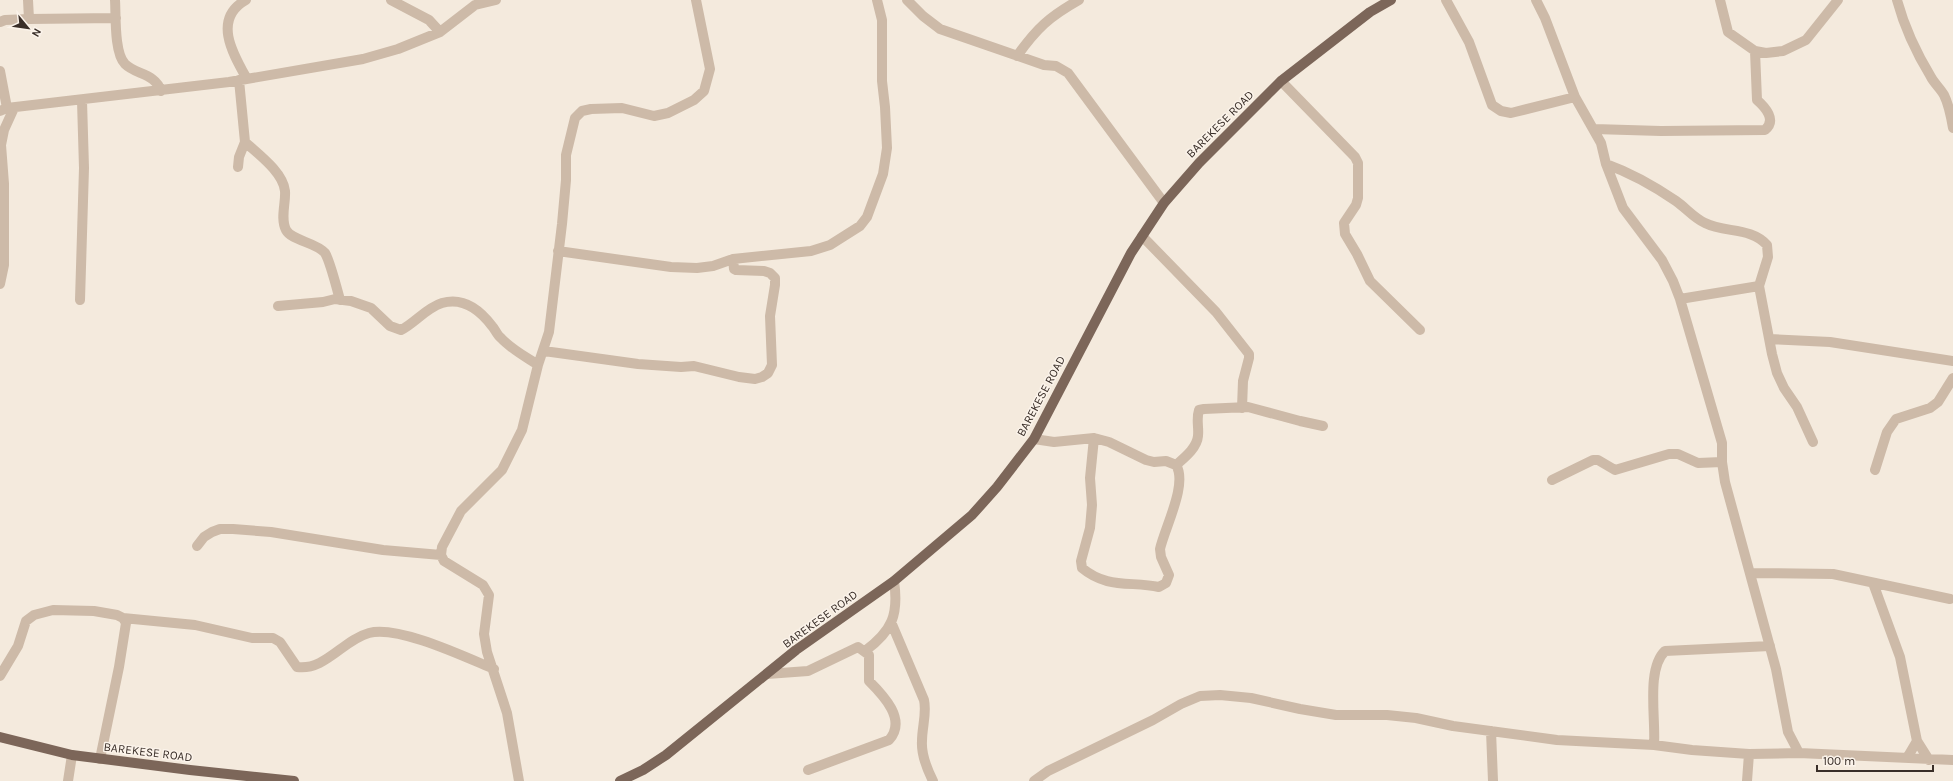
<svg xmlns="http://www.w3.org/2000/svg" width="1953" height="781" viewBox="0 0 1953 781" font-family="Karla,sans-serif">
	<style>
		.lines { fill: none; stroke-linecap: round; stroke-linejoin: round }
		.minor { stroke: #cdbaa8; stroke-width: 10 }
		.major { stroke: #7c6659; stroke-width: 10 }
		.labels { text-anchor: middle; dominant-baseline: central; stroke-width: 3; stroke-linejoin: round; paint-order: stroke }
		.street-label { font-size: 12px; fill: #392e28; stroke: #fbf3ea }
	</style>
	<rect width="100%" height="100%" fill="#f4eadd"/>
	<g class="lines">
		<path class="minor" d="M28,0L29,19
			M115,0C116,15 114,53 125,64C136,75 155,73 161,91
			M246,0C212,19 233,54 247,79
			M391,0L429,20L440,32
			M907,0L923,16L940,29L1044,65L1056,66L1068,73L1164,203
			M1446,0L1469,42L1492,105L1501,111L1511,113L1575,97
			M1536,0L1545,18L1575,97L1601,143L1606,164L1623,208L1662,260L1673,281L1680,299L1722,443V462L1725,482L1776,669L1788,732L1799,753
			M1720,0L1728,32L1755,51L1766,53L1783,51L1806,40L1838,0
			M1897,0C1904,26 1917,54 1931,77C1934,83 1940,88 1944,95C1949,105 1951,116 1953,128
			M0,22L5,20L29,19L116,18
			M1017,56C1037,28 1049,17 1079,0
			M0,71L7,108
			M1281,81L1355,157L1358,163V198L1356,205L1344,223L1345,234L1357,254L1370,281L1420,330
			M0,111L7,108L229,82L363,59L398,49L440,32L475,5L496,0
			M1594,129L1661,131L1765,130C1777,120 1765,107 1757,100L1755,51
			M245,142C258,154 283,172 285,191C286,203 280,218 286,230C292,241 316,242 325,253C330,261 337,289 340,300
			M1606,164C1631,173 1654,186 1676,201C1686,208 1694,218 1705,223C1725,233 1751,227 1767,245L1768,257L1759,286L1772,354L1777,373L1784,388L1797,407L1813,442
			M238,167L239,157L245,142L239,80
			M1142,236L1216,312L1249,354V358L1243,381L1242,408
			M558,251L671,267L697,268L713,266L733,259L811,251L830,245L860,226L867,217L883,174L887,148L885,107L882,81V20L877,0
			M0,284L4,265V184L1,145L4,130L14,108
			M1680,299L1759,286
			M80,300L84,168L82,101
			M278,306L323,302L335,299L351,301L371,308L390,326L401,330C415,323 426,308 442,303C463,297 480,310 492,326C495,329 497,335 501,338C511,349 526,357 538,365
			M1770,339L1830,342L1953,361
			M544,351L638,364L681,367L694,366L739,377L755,379L762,377L768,373L772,365L770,316L775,285V278L770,273L764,271L736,270L734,269L733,259
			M1034,439L1054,442L1094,438L1109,442L1146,460L1154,462L1166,461L1176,465C1188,484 1165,527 1160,549L1161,557L1169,575L1166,583L1159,587C1131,581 1107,589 1082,568L1081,561L1090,528L1092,505L1090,478L1094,438
			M1176,465C1184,458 1197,448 1198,436C1199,427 1196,419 1199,410L1204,409L1248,407L1300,421L1323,426
			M1875,470L1887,432L1896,419L1930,408L1938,402L1953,378
			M1552,480L1593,460H1598L1615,470L1669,454H1678L1698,463L1722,462
			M197,546L204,537L212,532L220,529H233L271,532L383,550L441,555
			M1751,573L1833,574L1950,599
			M1873,583L1900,657L1917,741L1929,760
			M123,618L195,625L252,638H273L280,642L297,667C325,671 343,640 369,633C398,625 465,657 494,669
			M891,622L924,700C927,713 922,727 922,741C921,755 927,769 933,781
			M865,651C892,631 899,615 894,581
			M767,674L808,671L858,647L869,655V681C884,696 907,720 889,740L808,770
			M0,676L18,646L26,621L34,615L53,610L94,611L117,615L123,618L126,623L119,667L100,759
			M1491,731L1493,781
			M1654,745C1656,719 1646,669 1665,651L1770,646
			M1907,758L1917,741
			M68,781L72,755
			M519,781L507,713L487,652L484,634L489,595L483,585L444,561L441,555L442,547L461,511L502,470L522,430L538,365L549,332L562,224L566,180V155L575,118L582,111L591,109L622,108L654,116L668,113L694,100L704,91L710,69L696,0
			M1034,781L1048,771L1153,720L1181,704L1200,696L1220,695L1251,698L1300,709L1336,715H1387L1416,718L1453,726L1557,740L1654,745L1692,750L1749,754L1799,753L1953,760
			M1747,781L1749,754"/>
		<path class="major" d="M0,737L72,755L190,770L294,781
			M620,781L643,770L666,755L796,650L894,581L972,515L997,487L1034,439L1131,253L1164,203L1199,163L1281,81L1370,12L1391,0"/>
	</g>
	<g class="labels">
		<g class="street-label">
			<text transform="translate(1220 124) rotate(-45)">BAREKESE ROAD</text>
			<text transform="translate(1041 396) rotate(-62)">BAREKESE ROAD</text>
			<text transform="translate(820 619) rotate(-36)">BAREKESE ROAD</text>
			<text transform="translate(148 752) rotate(7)">BAREKESE ROAD</text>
		</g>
	</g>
	<g transform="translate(28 28) rotate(119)" stroke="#fbf3ea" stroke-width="3" paint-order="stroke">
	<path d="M0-3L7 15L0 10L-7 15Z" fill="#392e28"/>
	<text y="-6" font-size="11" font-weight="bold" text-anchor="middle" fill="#392e28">N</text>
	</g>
	<path d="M1817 765v6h116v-6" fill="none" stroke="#392e28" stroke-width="2"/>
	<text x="1823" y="765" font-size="12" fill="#392e28" stroke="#fbf3ea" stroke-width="3" paint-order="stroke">100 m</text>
</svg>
